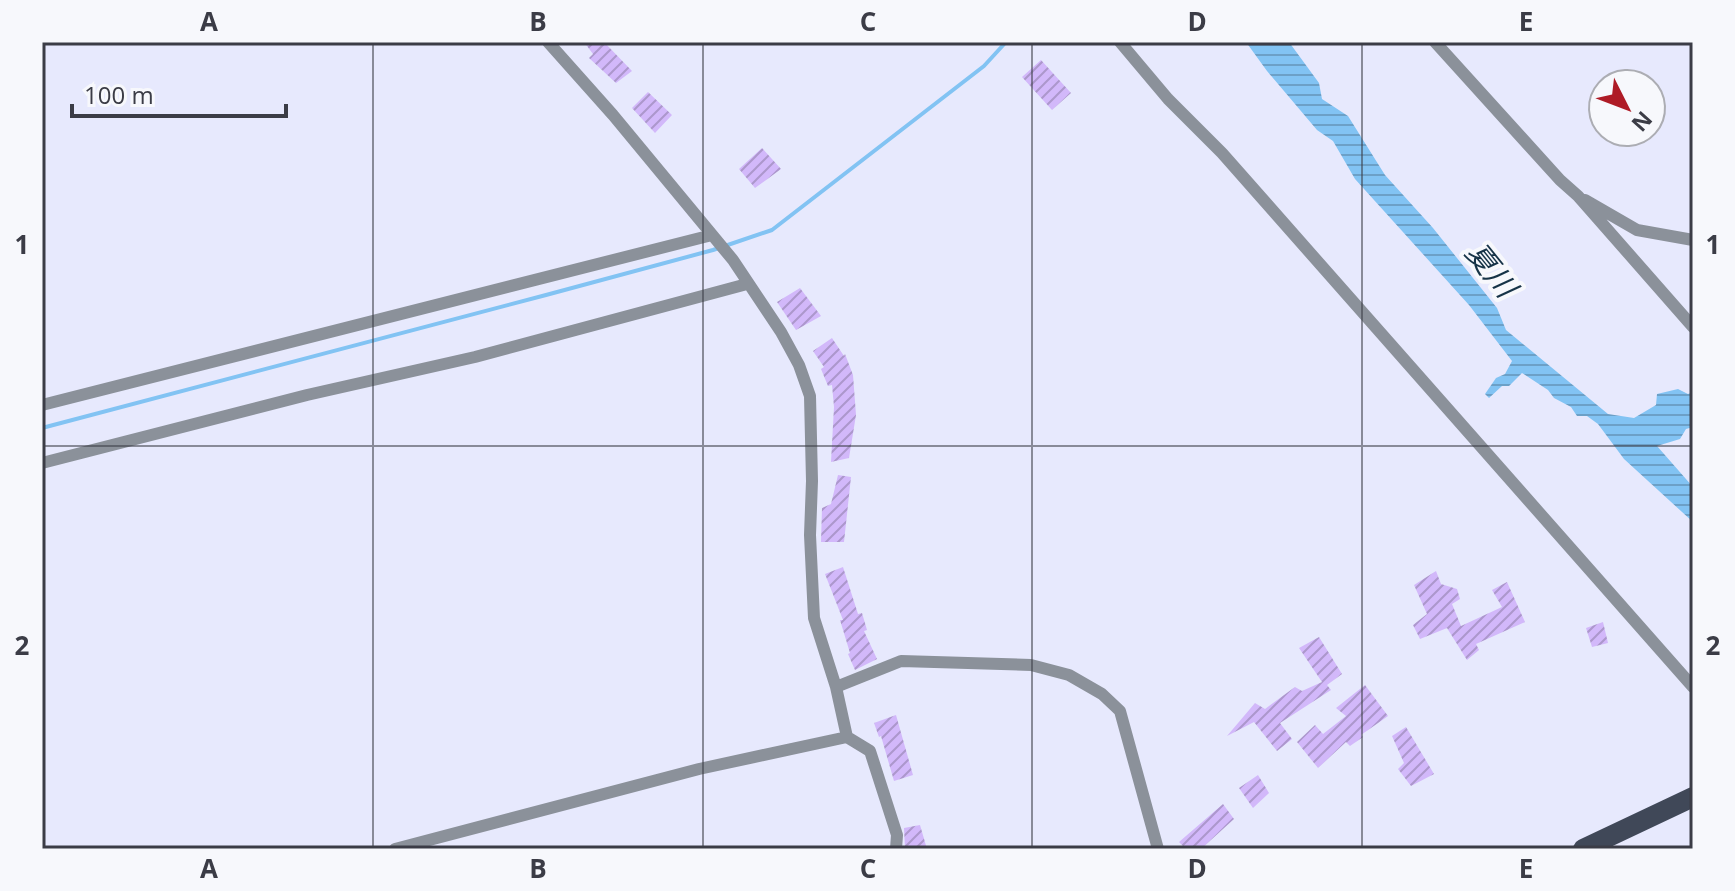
<svg xmlns="http://www.w3.org/2000/svg" width="1735" height="891" viewBox="0 0 1735 891" font-family="'Open Sans','Noto Sans JP',sans-serif">
	<style>
		.water { fill: url(#water-rules) }
		.lines { fill: none; stroke-linecap: round; stroke-linejoin: round }
		.stream { stroke: #82c3f3; stroke-width: 4 }
		.building { fill: url(#building-hatch) }
		.minor { stroke: #8b919a; stroke-width: 12 }
		.primary { stroke: #404858; stroke-width: 20 }
		.grid { fill: none; stroke: #3b3c46; stroke-width: 2; stroke-opacity: 0.55 }
		.labels { text-anchor: middle; dominant-baseline: central; stroke-width: 8; stroke-linejoin: round; paint-order: stroke }
		.water-label { font-size: 30px; font-style: italic; fill: #163347; stroke: #f7f8fc }
		.neatline { fill: none; stroke: #3b3c46; stroke-width: 3 }
		.grid-label { font-size: 26px; text-anchor: middle; font-weight: bold; fill: #3b3c46 }
	</style>
	<defs>
		<pattern id="water-rules" width="6" height="5" patternUnits="userSpaceOnUse" patternTransform="scale(2)"><rect width="6" height="5" fill="#82c3f3"/><path d="M0 2.5h6" fill="none" stroke="#6ca0c7"/></pattern>
		<pattern id="building-hatch" width="6" height="6" patternUnits="userSpaceOnUse" patternTransform="scale(2)"><rect width="6" height="6" fill="#d2b8fa"/><path d="M-1 1l2-2M0 6l6-6M5 7l2-2" fill="none" stroke="#ac97cc"/></pattern>
	</defs>
	<rect width="100%" height="100%" fill="#e7e9fd"/>
	<path class="water" d="M1246,42H1289L1319,83L1322,99L1348,116L1385,175L1433,228L1497,308L1506,330L1608,414L1634,418L1656,405L1657,394L1678,389L1688,394L1693,392V427L1686,429L1680,439L1657,446L1693,487V522L1624,459L1598,424L1587,416H1577L1571,407L1554,398L1548,390L1522,373L1509,386H1502L1489,398L1485,394L1496,378L1505,374L1512,361L1469,305L1355,179L1333,141L1317,130L1267,71Z"/>
	<g class="lines">
		<path class="stream" d="M42,428L546,295L713,250L772,230L984,66L1006,42"/>
	</g>
	<path class="building" d="M584,42H604L632,71L616,83L589,58L593,54Z
		M1041,60L1071,93L1052,110L1022,77Z
		M648,92L672,115L655,133L632,108Z
		M762,148L781,169L755,188L739,169Z
		M800,288L821,316L796,330L777,302Z
		M832,338L844,356L845,354L853,375L856,415L849,458L831,462L834,407L832,385L828,386L821,369L824,367L813,351Z
		M838,475L851,477L844,542H821L822,508L831,504Z
		M843,567L858,614L862,613L867,630L864,631L877,659L855,670L848,654L850,653L840,620H843L825,574Z
		M1436,571L1441,584L1457,589L1460,599L1452,604L1461,626L1502,607L1492,590L1507,582L1525,622L1476,644L1479,650L1467,660L1447,628L1420,639L1413,625L1427,614L1414,585Z
		M1603,622L1608,643L1592,647L1586,628Z
		M1319,637L1342,674L1327,685L1331,690L1280,723L1292,739L1277,751L1254,722L1227,736L1255,703L1265,709L1295,687L1302,691L1322,682L1299,648Z
		M1365,685L1388,716L1361,735L1363,737L1350,746L1346,742L1318,768L1297,742L1315,725L1323,734L1346,716L1336,708Z
		M896,715L913,775L894,781L881,736L879,737L874,723Z
		M1406,727L1434,774L1411,786L1398,769L1404,763L1392,736Z
		M1258,775L1269,793L1253,808L1239,788Z
		M1223,804L1234,819L1201,849H1186L1179,842Z
		M920,825L927,849H905L904,828Z"/>
	<g class="lines">
		<path class="minor" d="M548,42L613,115L733,260L781,332L799,365L810,396L812,481L810,535L814,618L836,687L847,737
			M1120,42L1168,99L1222,153L1693,687
			M1435,42L1560,180L1578,196L1693,327
			M1585,200L1637,230L1693,240
			M42,405L712,235
			M42,463L307,395L475,357L747,284
			M836,687L901,661L1031,665L1069,675L1102,694L1120,711L1158,849
			M395,849L699,769L847,737L870,751L897,835L896,849"/>
		<path class="primary" d="M1583,849L1693,797"/>
	</g>
	<path class="grid" d="M373,42V849M703,42V849M1032,42V849M1362,42V849M42,446H1693"/>
	<g class="labels">
		<g class="water-label">
			<text transform="translate(1492 269) rotate(51)">夏川</text>
		</g>
	</g>
	<rect width="1735" height="891" fill="none" stroke="#f7f8fc" stroke-width="88"/>
	<g transform="translate(1627 108) rotate(132)"><circle r="38" fill="#f7f8fc" stroke="#acadb3" stroke-width="2"/>
	<path d="M0-6L14 30L0 20L-14 30Z" fill="#ae1b26"/>
	<text y="-12" font-size="22" font-weight="bold" text-anchor="middle" fill="#3b3c46">N</text>
	</g>
	<path d="M72 104v12h214v-12" fill="none" stroke="#3b3c46" stroke-width="4"/>
	<text x="84" y="104" font-size="24" fill="#3b3c46" stroke="#f7f8fc" stroke-width="6" paint-order="stroke">100 m</text>
	<rect x="44" y="44" width="1647" height="803" class="neatline"/>
	<g class="grid-label">
		<text x="209" y="31">A</text>
		<text x="538" y="31">B</text>
		<text x="868" y="31">C</text>
		<text x="1197" y="31">D</text>
		<text x="1526" y="31">E</text>
		<text x="22" y="254">1</text>
		<text x="1713" y="254">1</text>
		<text x="22" y="655">2</text>
		<text x="1713" y="655">2</text>
		<text x="209" y="878">A</text>
		<text x="538" y="878">B</text>
		<text x="868" y="878">C</text>
		<text x="1197" y="878">D</text>
		<text x="1526" y="878">E</text>
	</g>
</svg>
